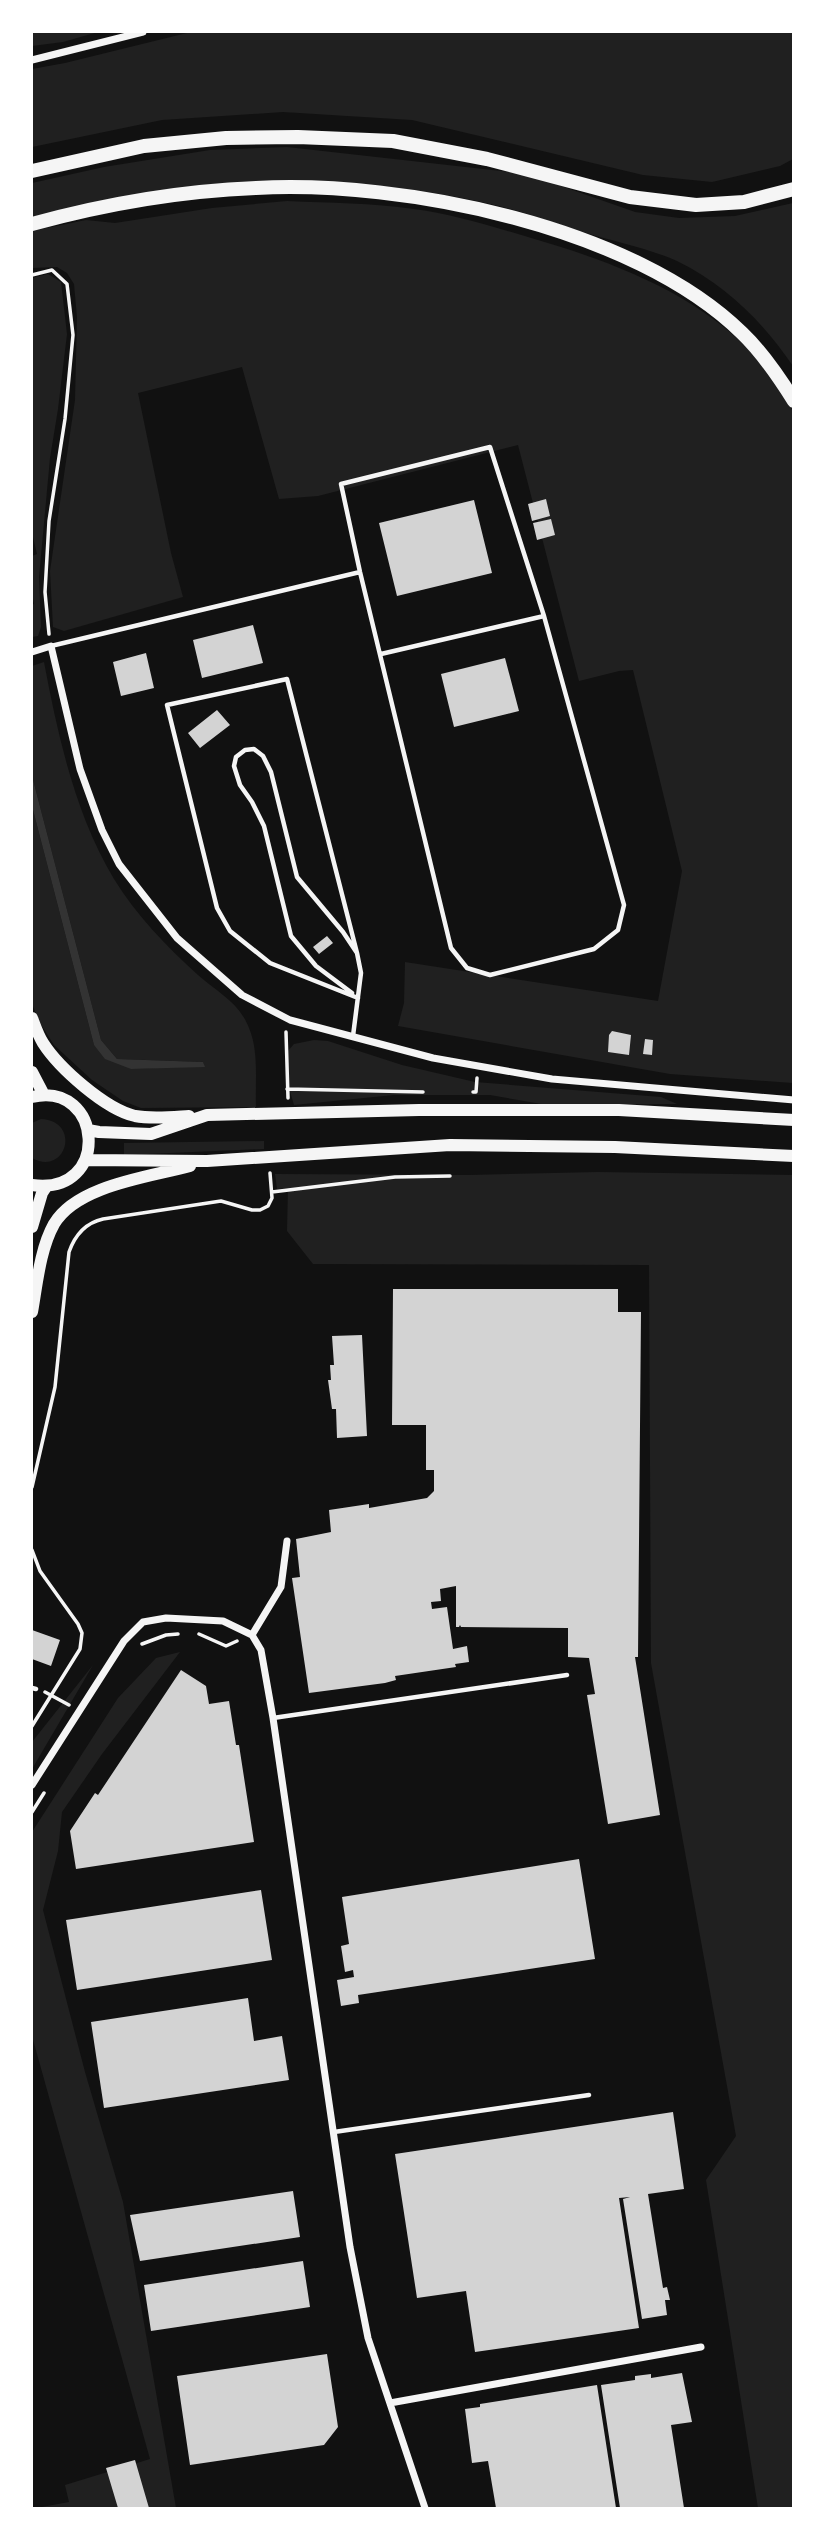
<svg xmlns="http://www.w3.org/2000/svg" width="825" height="2540" viewBox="0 0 825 2540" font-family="'Public Sans',sans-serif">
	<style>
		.green { fill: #202020 }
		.water { fill: #333 }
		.building { fill: #d3d3d3 }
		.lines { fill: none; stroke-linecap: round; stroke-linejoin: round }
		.path { stroke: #f5f5f5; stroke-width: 3.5 }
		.service { stroke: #f5f5f5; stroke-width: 4.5 }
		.minor { stroke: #f5f5f5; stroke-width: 7 }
		.primary { stroke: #f5f5f5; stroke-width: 12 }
		.motorway { stroke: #f5f5f5; stroke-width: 14 }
	</style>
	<rect width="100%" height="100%" fill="#111"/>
	<path class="green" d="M32,32H98L63,42L32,46Z
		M191,32H793V159L780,166L712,182L643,175L412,120L283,112L162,120L32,147V69L65,63Z
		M287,147L527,174L635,212L679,218L735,216L793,203V366C763,322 726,285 677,261C648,248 611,241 580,231C554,223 527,213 499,206C404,184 301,174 204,185C146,191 88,205 32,217V183L104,167L210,150Z
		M287,201C329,203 372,203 414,209C452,214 491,226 528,237C631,267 743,310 794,413L793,1083L670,1074L398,1026L404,1003L405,962L658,1001L682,871L633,670L619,671L579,681L518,445L318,496L279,499L242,367L138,393L171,553L183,597L64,631L53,627L50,571L75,400L77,317L74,284L67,273L57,267L32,268V231L86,220L115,223L212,208Z
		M48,274L61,282L67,334L58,409L50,458L39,577L41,627L38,636L32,637V605L34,604L32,594V556L37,554L32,533V278Z
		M44,662C58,736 75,814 114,879C136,915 167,947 198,975C217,992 239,1002 249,1028C259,1051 255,1082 256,1107L141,1108L123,1101L92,1080L54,1045L40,1023L32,1004V806L94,1045L131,1069L204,1066L203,1062L117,1059L101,1040L32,776V666Z
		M314,1040L328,1041L402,1065L475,1082L661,1097L677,1104L547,1105L490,1095H394L294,1105L289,1088L286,1053L294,1044Z
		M41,1119C82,1121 66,1177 32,1158V1123Z
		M264,1141V1149L124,1155V1143Z
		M598,1172L793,1175V2508H758L706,2180L736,2136L651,1663L649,1265L313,1264L287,1231L288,1188L277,1189L275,1174L469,1175Z
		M180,1652L102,1754L62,1812L58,1851L43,1910L85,2072L123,2202L176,2508H36L69,2502L65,2485L150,2459L32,2036V1832L118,1698L156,1658Z
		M93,1665L32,1769V1742Z"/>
	<path class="water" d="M32,776L101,1040L117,1059L203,1062L205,1067L131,1069L105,1059L94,1045L32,806Z"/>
	<path class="building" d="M546,499L550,516L532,521L528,504Z
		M474,500L492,573L397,596L379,523Z
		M551,519L555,535L537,540L533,523Z
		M253,625L263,663L202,678L193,640Z
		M146,653L154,688L121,696L113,662Z
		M505,658L519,711L454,727L441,674Z
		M217,710L230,725L200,748L188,733Z
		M327,936L333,943L319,954L313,947Z
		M612,1031L631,1035L629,1055L608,1052L609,1035Z
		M645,1039L653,1040L652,1055L643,1054Z
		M393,1289H618V1312H641L638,1657H635L660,1815L608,1824L587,1695L595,1694L589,1658L568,1657V1628L461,1627L460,1625L459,1627H456V1586L440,1589L441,1601L431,1602L432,1609L447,1607L453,1649L467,1646L469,1662L455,1664L456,1667L395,1676L396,1680L385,1683L309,1693L292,1578L300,1577L296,1539L331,1532L329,1510L369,1504V1508L427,1498L434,1491V1470H426V1425H392Z
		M362,1335L367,1436L337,1438L336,1409H332L328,1380H331L330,1365H334L332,1336Z
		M32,1630L60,1640L51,1666L32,1659Z
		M181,1670L206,1686L209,1704L229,1701L236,1745H239L254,1842L76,1869L70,1831L95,1793L98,1795Z
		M579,1859L595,1959L358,1995L359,2003L341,2006L337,1980L354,1977L353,1970L345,1972L341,1946L349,1944L342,1897Z
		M261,1890L272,1960L77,1990L66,1920Z
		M248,1998L254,2041L282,2036L289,2080L104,2108L91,2022Z
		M673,2112L684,2189L648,2194L663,2288L667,2287L670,2300H665L667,2315L642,2319L623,2199L630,2197L619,2198L639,2328L475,2352L466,2291L417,2298L395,2154Z
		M293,2191L300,2237L140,2261L130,2215Z
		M303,2261L310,2307L151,2331L144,2285Z
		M327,2354L338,2427L324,2445L190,2465L177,2376Z
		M682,2373L692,2422L671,2425L684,2508H620L601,2385L635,2380V2376L651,2374V2378Z
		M597,2385L616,2508H496L488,2461L472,2463L465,2409L480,2407V2404Z
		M135,2460L149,2508H118L106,2468Z"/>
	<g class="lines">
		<path class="path" d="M32,275L52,270L67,284L73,335L65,419L49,521L45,592L49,634
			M286,1032L288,1098
			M287,1089L423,1092
			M473,1092H476L477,1078
			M272,1192L395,1177L450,1176
			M32,1487L55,1387L69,1252C75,1235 85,1223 103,1219L221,1201L252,1210H260L268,1206L272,1198L270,1173
			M32,1550L40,1571L78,1624L82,1633L80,1649L32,1726
			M199,1634L226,1646L237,1641
			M142,1644L166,1635L178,1634
			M45,1692L69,1705
			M32,1812L44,1793"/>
		<path class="service" d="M490,447L544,616L624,905L618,930L594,949L490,975L467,968L451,948L360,572L341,484Z
			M51,646L360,572
			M381,654L544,616
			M357,953L287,679L167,705L217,908L230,931L270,963L358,998
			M352,993L316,966L291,936L264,826L252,802L240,785L234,766L236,757L245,750L254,749L263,756L271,772L297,877L343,932L357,953L361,973L353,1036
			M32,1688L36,1689
			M273,1718L567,1675
			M334,2132L589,2095"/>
		<path class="minor" d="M32,60L143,32
			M32,652L51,646L80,769L102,830L119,864L177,938L242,995L290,1020L433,1058L552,1079L794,1100
			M287,1541L281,1587L252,1635L261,1650L273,1718L350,2247L368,2338L425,2508
			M32,1785L124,1641L143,1622L166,1618L223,1621L252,1635
			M390,2403L701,2347"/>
		<path class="primary" d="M32,1018C35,1026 38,1035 43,1043C59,1068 105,1109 135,1116C152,1119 172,1117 189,1116
			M32,1072L44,1095
			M32,1097C103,1080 112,1196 32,1185
			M88,1130L99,1132L151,1134L207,1115L419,1110H619L794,1120
			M85,1160L207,1161L450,1145L615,1147L794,1156
			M32,1227L42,1193L46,1187
			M32,1312C37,1284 40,1249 54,1224C77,1185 150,1177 190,1166"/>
		<path class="motorway" d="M32,171L144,146L226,138L298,137L393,141L487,159L630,197L696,205L744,202L794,189
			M32,224C105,204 180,191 256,188C404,180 634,227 742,333C763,353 779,377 794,401"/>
	</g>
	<rect width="825" height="2540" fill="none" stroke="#ffffff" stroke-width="66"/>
</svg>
